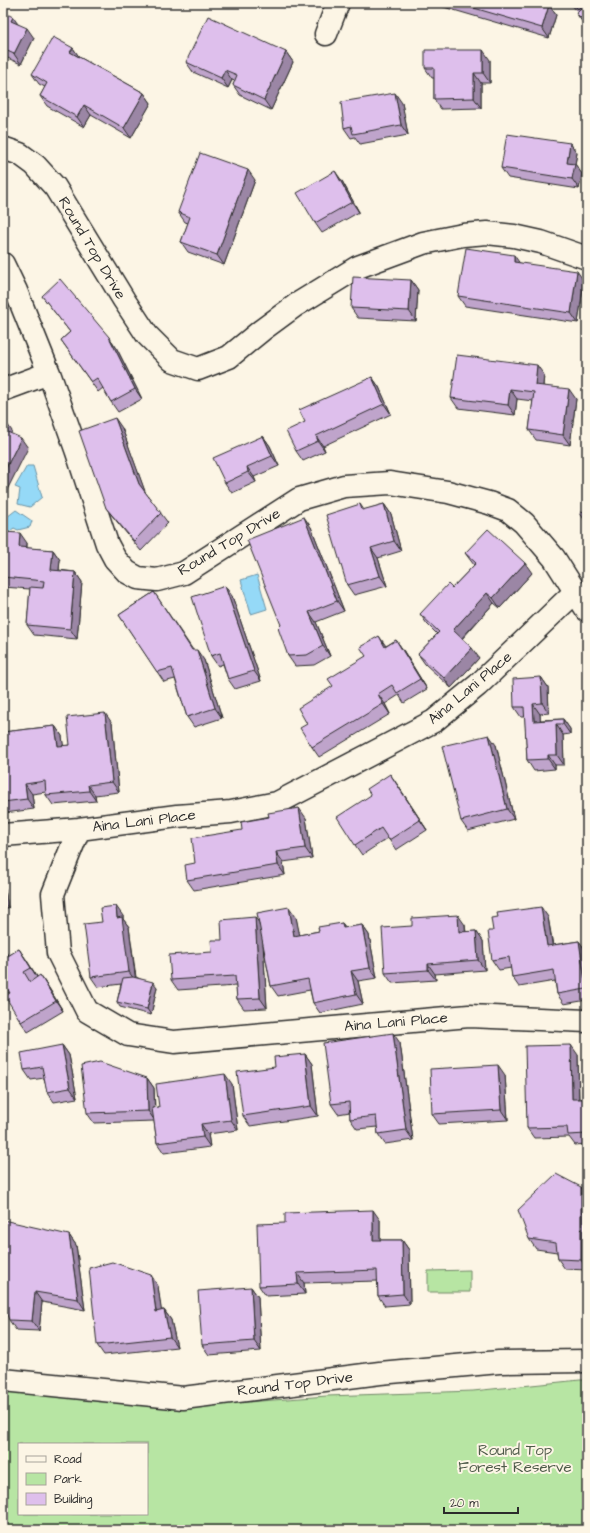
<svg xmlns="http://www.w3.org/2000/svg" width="590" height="1533" viewBox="0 0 590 1533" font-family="'Architects Daughter',sans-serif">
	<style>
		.green { fill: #b7e5a3; stroke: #718867; fill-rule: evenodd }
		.water { fill: #95d9f7; stroke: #6b93a5 }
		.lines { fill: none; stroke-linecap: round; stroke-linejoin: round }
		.minor-casing { stroke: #2b2b2b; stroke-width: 25 }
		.minor { stroke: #fcf5e5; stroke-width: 22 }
		.wall { fill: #bfa4cb; stroke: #2b2b2b }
		.shaded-wall { fill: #9b86a5; stroke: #2b2b2b }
		.building { fill: #debfec; stroke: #2b2b2b }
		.labels { text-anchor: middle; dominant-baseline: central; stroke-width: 4; stroke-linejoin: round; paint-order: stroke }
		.street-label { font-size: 15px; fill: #2b2b2b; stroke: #fcf5e5 }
		.park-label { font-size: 15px; fill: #4e5a49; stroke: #fcf5e5 }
	</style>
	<rect width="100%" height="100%" fill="#fcf5e5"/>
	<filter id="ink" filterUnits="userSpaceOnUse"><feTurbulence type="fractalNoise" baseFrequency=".025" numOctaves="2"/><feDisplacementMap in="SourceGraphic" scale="8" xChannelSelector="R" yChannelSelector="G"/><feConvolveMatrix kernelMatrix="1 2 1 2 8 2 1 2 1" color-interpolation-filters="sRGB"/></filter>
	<g filter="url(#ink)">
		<path class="green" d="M470,1270V1292H428V1271Z
			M580,1380H587V1530H3V1387L181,1407L327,1396L473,1391ZM19,1444H147V1514H19Z"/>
		<path class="water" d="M27,466H33L42,497L30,507L18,504L20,489L15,487Z
			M16,510L32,521L30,527L18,530L14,528L3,536V520Z
			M257,575L267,609L251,614L241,580Z"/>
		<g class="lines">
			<defs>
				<path id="minor" d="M326,34L338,3
					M3,148L20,154L35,165L55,187L124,300L147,335L172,360L198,369L229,357L262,330L296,305L358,267L423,243L463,235L487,233L514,236L541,242L587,258
					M3,264L16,291L49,373L77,452L107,544L115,559L127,572L138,578L157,580L184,573L299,499L344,486L390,483L448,492L489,503L508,510L524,523L554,558L587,610
					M3,390L49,373
					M79,829L53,894L58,953L87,1011L128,1035L174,1042L469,1016L587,1021
					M3,835L79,829L177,816L231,812L277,803L434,721L478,685L576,591
					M3,1380L183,1398L380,1373L499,1362L587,1361"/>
			</defs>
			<use href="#minor" class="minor-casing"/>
			<use href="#minor" class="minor"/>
		</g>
		<path class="wall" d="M430,3H543L549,5L556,15L549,38Z
			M570,3H587V27L583,23L576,13L577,11Z
			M3,12L18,24L34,38L21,64L3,56Z
			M73,48L79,57L144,93L151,103L131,138L91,115L84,127L47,106L40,96L45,87L39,84L32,74Z
			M286,52L293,62L271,110L240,95L233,85L235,81L232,80L228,88L193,72L186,62Z
			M490,60V83H481V108L441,109L434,99V78H432L425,68Z
			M402,103L408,135L360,144L355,137L351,138L344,128Z
			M570,143L577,153L575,164L582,174L579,189L508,178L501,168Z
			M255,180L224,265L188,252L181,242L188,223L185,222L178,212Z
			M342,181L359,212L322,233L315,223Z
			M520,263L584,281L578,323L465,306L458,296Z
			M411,280L418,290L416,321L358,318L351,308Z
			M42,296L109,337L116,347L142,399L118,412L111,402L103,388L98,392L61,340L70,332Z
			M544,375L543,386L576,399L570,445L536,440L529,430L533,401L517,399L515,415L458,408L451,398Z
			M372,377L379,387L391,414L323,446L325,451L303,461L296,451L305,422Z
			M122,428L145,492L168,523L141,551L114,518L106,508Z
			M263,436L270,446L279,466L254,477L256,482L232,493L225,483Z
			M360,504L364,510L384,504L391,514L401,551L378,558L387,586L354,595L347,585Z
			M311,527L344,611L316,622L330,656L314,665L295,666L288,656L281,625Z
			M3,532L27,543V548L53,550L60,560L59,570L75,572L82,582L77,639L34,635L27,625L30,589L3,587Z
			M465,553L532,573L500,608L494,603L462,639L479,658L451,688L425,664L418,654L437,634L427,624L420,614L452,588L474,565Z
			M154,592L193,650L204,660L222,718L194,727L187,717L175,679L164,682L119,615Z
			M232,596L261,681L235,689L228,679L223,664L218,666L211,656Z
			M379,636L386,646L396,640L403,650L427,689L404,703L399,695L385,704L390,714L319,757L312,747L307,724L333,686L366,656Z
			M541,677L548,687L549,713L540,714V720L563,719L570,729V734L563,735L564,765H555V769L534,771L527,760L525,717H521L514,707Z
			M112,723L119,792L95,795L96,801L53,805L46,795V792L32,794L34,809L5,813L3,809V732L55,726L62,736L63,746L70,745Z
			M496,745L514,819L468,831L461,821Z
			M397,784L427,830L396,850L388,838L362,855L355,845Z
			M306,818L312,858L283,862L285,875L194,890L187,880L242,830Z
			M3,885L5,889L8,908H3Z
			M123,916V919L129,927L136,977L157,987L151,1015L120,1007L117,1002L121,984L98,987L91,977L102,922Z
			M296,917L299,935L319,931L342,923L346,928L362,925L369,935L377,978L358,981L363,1004L320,1013L313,1003L310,990L278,996L271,986L263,945L267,1008L244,1009L237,999L236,986L178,990L171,980L212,952L222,940L258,922Z
			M548,917L553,945L579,941L586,951L587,959V1000L564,1004L557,994L555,981L519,987L512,977L511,968L499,970L492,960L493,931Z
			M465,925L466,932L476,931L483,941L485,970L435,974L436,980L392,983L385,973Z
			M4,949L8,955L19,949L37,977L47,985L63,1011L28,1032L21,1022L9,992L6,994L3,989V950Z
			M400,1043L413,1140L385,1144L378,1134L377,1127L357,1129L350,1119V1112L338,1114L331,1104Z
			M62,1045L69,1055L77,1098L54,1102L47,1092L44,1078L31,1080L24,1070Z
			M305,1054L312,1064L318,1116L250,1126L243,1116L275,1067Z
			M578,1055L579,1099H587V1144L575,1145L569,1137L534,1138L527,1128Z
			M505,1075L508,1120L439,1124L432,1114Z
			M147,1078L154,1088L155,1108L159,1107L232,1084L238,1130L208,1134L210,1147L164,1153L157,1143L154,1121L94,1123L87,1113Z
			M581,1187L587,1196V1270L565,1269L558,1259L557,1252L536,1249L529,1239Z
			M380,1220V1240H402L409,1250L410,1304L385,1306L378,1296V1281L304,1283L305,1294L266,1296L259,1286Z
			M69,1235L76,1245L85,1310L42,1302L39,1331L16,1330L9,1320Z
			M158,1286L161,1310H164L171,1320L177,1347L104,1355L97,1345Z
			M251,1287L258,1297L261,1351L209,1355L202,1345Z"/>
		<path class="shaded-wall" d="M549,5L556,15L549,38L542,28Z
			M13,17L20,27L11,21Z
			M27,28L34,38L21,64L14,54Z
			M73,48L80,58L70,52Z
			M483,50L490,60V83L483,73Z
			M286,52L293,62L271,110L264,100Z
			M225,70L232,80L228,88L221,78Z
			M474,73L481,83V108L474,98Z
			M144,93L151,103L131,138L124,128Z
			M395,93L402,103L408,135L401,125Z
			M84,105L91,115L84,127L77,117Z
			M570,143L577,153L575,164L582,174L579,189L572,179L567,163Z
			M248,170L255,180L224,265L217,255Z
			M335,171L342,181L359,212L352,202Z
			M514,255L521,265L514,262Z
			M577,271L584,281L578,323L571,313Z
			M411,280L418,290L416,321L409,311Z
			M109,337L116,347L142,399L135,389Z
			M537,365L544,375L542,395L535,385Z
			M372,377L379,387L391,414L384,404Z
			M510,389L517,399L515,415L508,405Z
			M569,389L576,399L570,445L563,435Z
			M115,418L122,428L146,494L139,484Z
			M5,421L12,431L8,439L3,432V424Z
			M263,436L270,446L279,466L272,456Z
			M316,436L323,446L325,451L318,441Z
			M21,438L28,448L3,498V474Z
			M247,467L254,477L256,482L248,472Z
			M384,504L391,514L401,551L394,541Z
			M304,517L311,527L344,611L337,601Z
			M20,533L27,543L26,557L19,547Z
			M371,548L378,558L387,586L380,576Z
			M53,550L60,560L58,580L51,570Z
			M525,563L532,573L500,608L493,598Z
			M75,572L82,582L77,639L70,629Z
			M225,586L232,596L261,681L254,671Z
			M487,593L494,603L460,640L453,630Z
			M309,612L316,622L330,656L323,646Z
			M396,640L403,650L427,689L420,679Z
			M472,648L479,658L451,688L444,678Z
			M197,650L204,660L222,718L215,708Z
			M541,677L548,687L549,713L542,703Z
			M378,694L385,704L390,714L383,704Z
			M533,704L540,714L541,731L534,721Z
			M105,713L112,723L119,792L112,782Z
			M563,719L570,729V734L563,724Z
			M556,724L563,735L564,765L557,755Z
			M55,726L62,736L65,756L58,746Z
			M489,735L496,745L514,819L507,809Z
			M548,755L555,765V769L548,759Z
			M390,774L397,784L427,830L420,820Z
			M25,784L32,794L34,809L27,799Z
			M88,785L95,795L96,801L89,791Z
			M299,808L306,818L312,858L305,848Z
			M276,852L283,862L285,875L278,865Z
			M3,885L5,889L8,908L3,901Z
			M116,906L123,916V919L129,927L136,982L129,972L117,918Z
			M289,907L296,917L302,946L294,936Z
			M541,907L548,917L554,956L547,946Z
			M458,915L465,925L466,942L459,932Z
			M255,917L262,927L267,1008L260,998Z
			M342,923L349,933L343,928Z
			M362,925L369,935L377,978L370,968Z
			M476,931L483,941L485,970L478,960Z
			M579,941L586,951L587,959V991L586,989Z
			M19,949L26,959L38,978L31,968Z
			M428,964L435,974L436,980L428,970Z
			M351,971L358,981L363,1004L356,994Z
			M40,975L47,985L63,1011L56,1001Z
			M153,982L157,987L151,1015L147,1009Z
			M393,1033L400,1043L413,1140L406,1130Z
			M62,1045L69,1055L77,1098L70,1088Z
			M571,1045L578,1055L579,1109L572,1099Z
			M305,1054L312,1064L318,1116L311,1106Z
			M498,1065L505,1075L508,1120L501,1110Z
			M225,1074L232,1084L238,1130L231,1120Z
			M147,1078L154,1088L155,1121L148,1111Z
			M201,1124L208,1134L210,1147L203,1137Z
			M581,1187L587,1196V1269L581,1260Z
			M373,1210L380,1220V1250L373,1240Z
			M69,1235L76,1245L85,1310L78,1299Z
			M402,1240L409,1250L410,1304L403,1294Z
			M297,1273L304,1283L305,1294L298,1284Z
			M151,1275L158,1286L163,1322L156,1312Z
			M251,1287L258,1297L261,1351L254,1341Z
			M35,1292L42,1302L39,1331L32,1321Z
			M164,1310L171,1320L177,1347L170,1337Z"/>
		<path class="building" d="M457,3H543L549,5L542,28Z
			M572,3H584L578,9Z
			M586,3H587V24L576,13Z
			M3,12L13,17L11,21L27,28L14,54L3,49Z
			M208,16L286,52L264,100L233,85L237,75L225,70L221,78L186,62Z
			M53,37L73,48L70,52L144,93L124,128L84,105L77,117L40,96L47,83L32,74Z
			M425,50H483V73H474V98L434,99V68H425Z
			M395,93L401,125L353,134L351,126L344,128L341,102Z
			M507,134L570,143L567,163L575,164L572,179L501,168Z
			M200,153L248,170L217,255L181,242L190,217L178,212Z
			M335,171L352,202L315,223L297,193Z
			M466,248L514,255V262L577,271L571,313L458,296Z
			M353,277L411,280L409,311L351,308Z
			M60,279L109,337L135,389L111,402L97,378L91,382L61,340L70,332L42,296Z
			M457,355L537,365L535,385L569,389L563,435L529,430L534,392L510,389L508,405L451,398Z
			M372,377L384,404L316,436L318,441L296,451L286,431L305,422L299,410Z
			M115,418L139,484L161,513L134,541L106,508L79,431Z
			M3,430L21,438L3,474Z
			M263,436L272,456L247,467L248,472L225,483L213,458Z
			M360,504L362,510L384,504L394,541L371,548L380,576L347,585L326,515Z
			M587,509V524L580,513Z
			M304,517L337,601L309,612L323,646L307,655L288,656L278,628L281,625L247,540Z
			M488,529L525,563L493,598L487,593L453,630L472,648L444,678L418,654L439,632L420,614L448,584L452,588L476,563L465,553Z
			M3,532L20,533L19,547L53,550L51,570L75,572L70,629L27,625L30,587L43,588L44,581L3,577Z
			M225,586L254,671L228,679L220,653L211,656L192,597Z
			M154,592L192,650H197L215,708L187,717L172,668L157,672L119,615Z
			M379,636L385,647L396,640L420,679L397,693L392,685L378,694L383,704L312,747L300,728L307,724L298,708L333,686L328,679L366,656L360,647Z
			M541,677L542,703L533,704L534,721L563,719V724H556L557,755H548V759L527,760L524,707H514L513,679Z
			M105,713L112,782L88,785L89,791L46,795L45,781L25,784L27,799L3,802V732L55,726L58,746L70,745L67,717Z
			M489,735L507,809L461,821L442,746Z
			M390,774L420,820L389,840L381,828L355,845L337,817L371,795L367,789Z
			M299,808L305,848L276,852L278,865L187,880L185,865L195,863L192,838L242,830L241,822L269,817L268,813Z
			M116,906L117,918L122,917L129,972L91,977L84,924L102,922L100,908Z
			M289,907L294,936L319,931L318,927L342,923L343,928L362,925L370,968L351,971L356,994L313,1003L308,979L271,986L257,913Z
			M541,907L547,946L579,941L586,989L557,994L554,970L512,977L509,957L492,960L488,931H493L491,918L498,917L497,913Z
			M458,915L459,932L476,931L478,960L428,964V970L385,973L382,928L412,926V918Z
			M255,917L260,998L237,999L235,976L171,980L169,955L212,952L211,940H222L221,920Z
			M4,949L8,956L19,949L31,968L24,972L30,982L40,975L56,1001L21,1022L5,996L10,993L3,982V950Z
			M133,977L153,982L147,1009L117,1002L123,978Z
			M393,1033L406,1130L378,1134L376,1116L350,1119L349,1102L331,1104L323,1043Z
			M62,1045L70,1088L47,1092L42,1067L24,1070L21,1053Z
			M571,1045L572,1099H587V1134L568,1135L567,1127L527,1128L525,1046Z
			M305,1054L311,1106L243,1116L237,1072L275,1067L274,1057Z
			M100,1062L147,1078L148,1111L87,1113L81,1066Z
			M498,1065L501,1110L432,1114L430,1069Z
			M225,1074L231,1120L201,1124L203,1137L157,1143L152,1108L159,1107L156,1084Z
			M556,1174L581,1187V1260L558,1259L556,1243L529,1239L518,1210Z
			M373,1210V1240H402L403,1294L378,1296L377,1270L297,1273L298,1284L259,1286L257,1224L285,1223V1213Z
			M3,1220L69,1235L78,1299L35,1292L32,1321L9,1320L3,1304Z
			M112,1262L151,1275L156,1312L164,1310L170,1337L97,1345L89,1268Z
			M251,1287L254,1341L202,1345L198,1291Z"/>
	</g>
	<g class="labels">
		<g class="street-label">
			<text transform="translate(92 248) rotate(59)">Round Top Drive</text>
			<text transform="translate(229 542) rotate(-31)">Round Top Drive</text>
			<text transform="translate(470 688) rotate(-40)">Aina Lani Place</text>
			<text transform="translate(144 821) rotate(-7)">Aina Lani Place</text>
			<text transform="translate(396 1022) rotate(-5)">Aina Lani Place</text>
			<text transform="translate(295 1384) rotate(-7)">Round Top Drive</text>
		</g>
		<g class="park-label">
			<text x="515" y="1450">Round Top<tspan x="515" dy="17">Forest Reserve</tspan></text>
		</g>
	</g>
	<rect width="590" height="1533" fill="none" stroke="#fcf5e5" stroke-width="16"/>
	<rect x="8" y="8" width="574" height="1517" fill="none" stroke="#2b2b2b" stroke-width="1.5" filter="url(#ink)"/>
	<rect x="18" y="1443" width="130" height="72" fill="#fcf5e5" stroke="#a8a49b"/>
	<rect x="26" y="1456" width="20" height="6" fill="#fcf5e5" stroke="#a8a49b"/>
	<text x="54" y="1463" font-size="12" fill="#2b2b2b">Road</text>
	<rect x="26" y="1473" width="20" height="12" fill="#b7e5a3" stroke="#a8a49b"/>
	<text x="54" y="1483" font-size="12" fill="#2b2b2b">Park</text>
	<rect x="26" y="1493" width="20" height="12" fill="#debfec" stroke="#a8a49b"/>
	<text x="54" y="1503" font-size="12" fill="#2b2b2b">Building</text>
	<path d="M444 1507v6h74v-6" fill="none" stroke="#2b2b2b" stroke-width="2"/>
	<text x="450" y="1507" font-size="12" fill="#2b2b2b" stroke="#fcf5e5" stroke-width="3" paint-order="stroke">20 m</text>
</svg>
